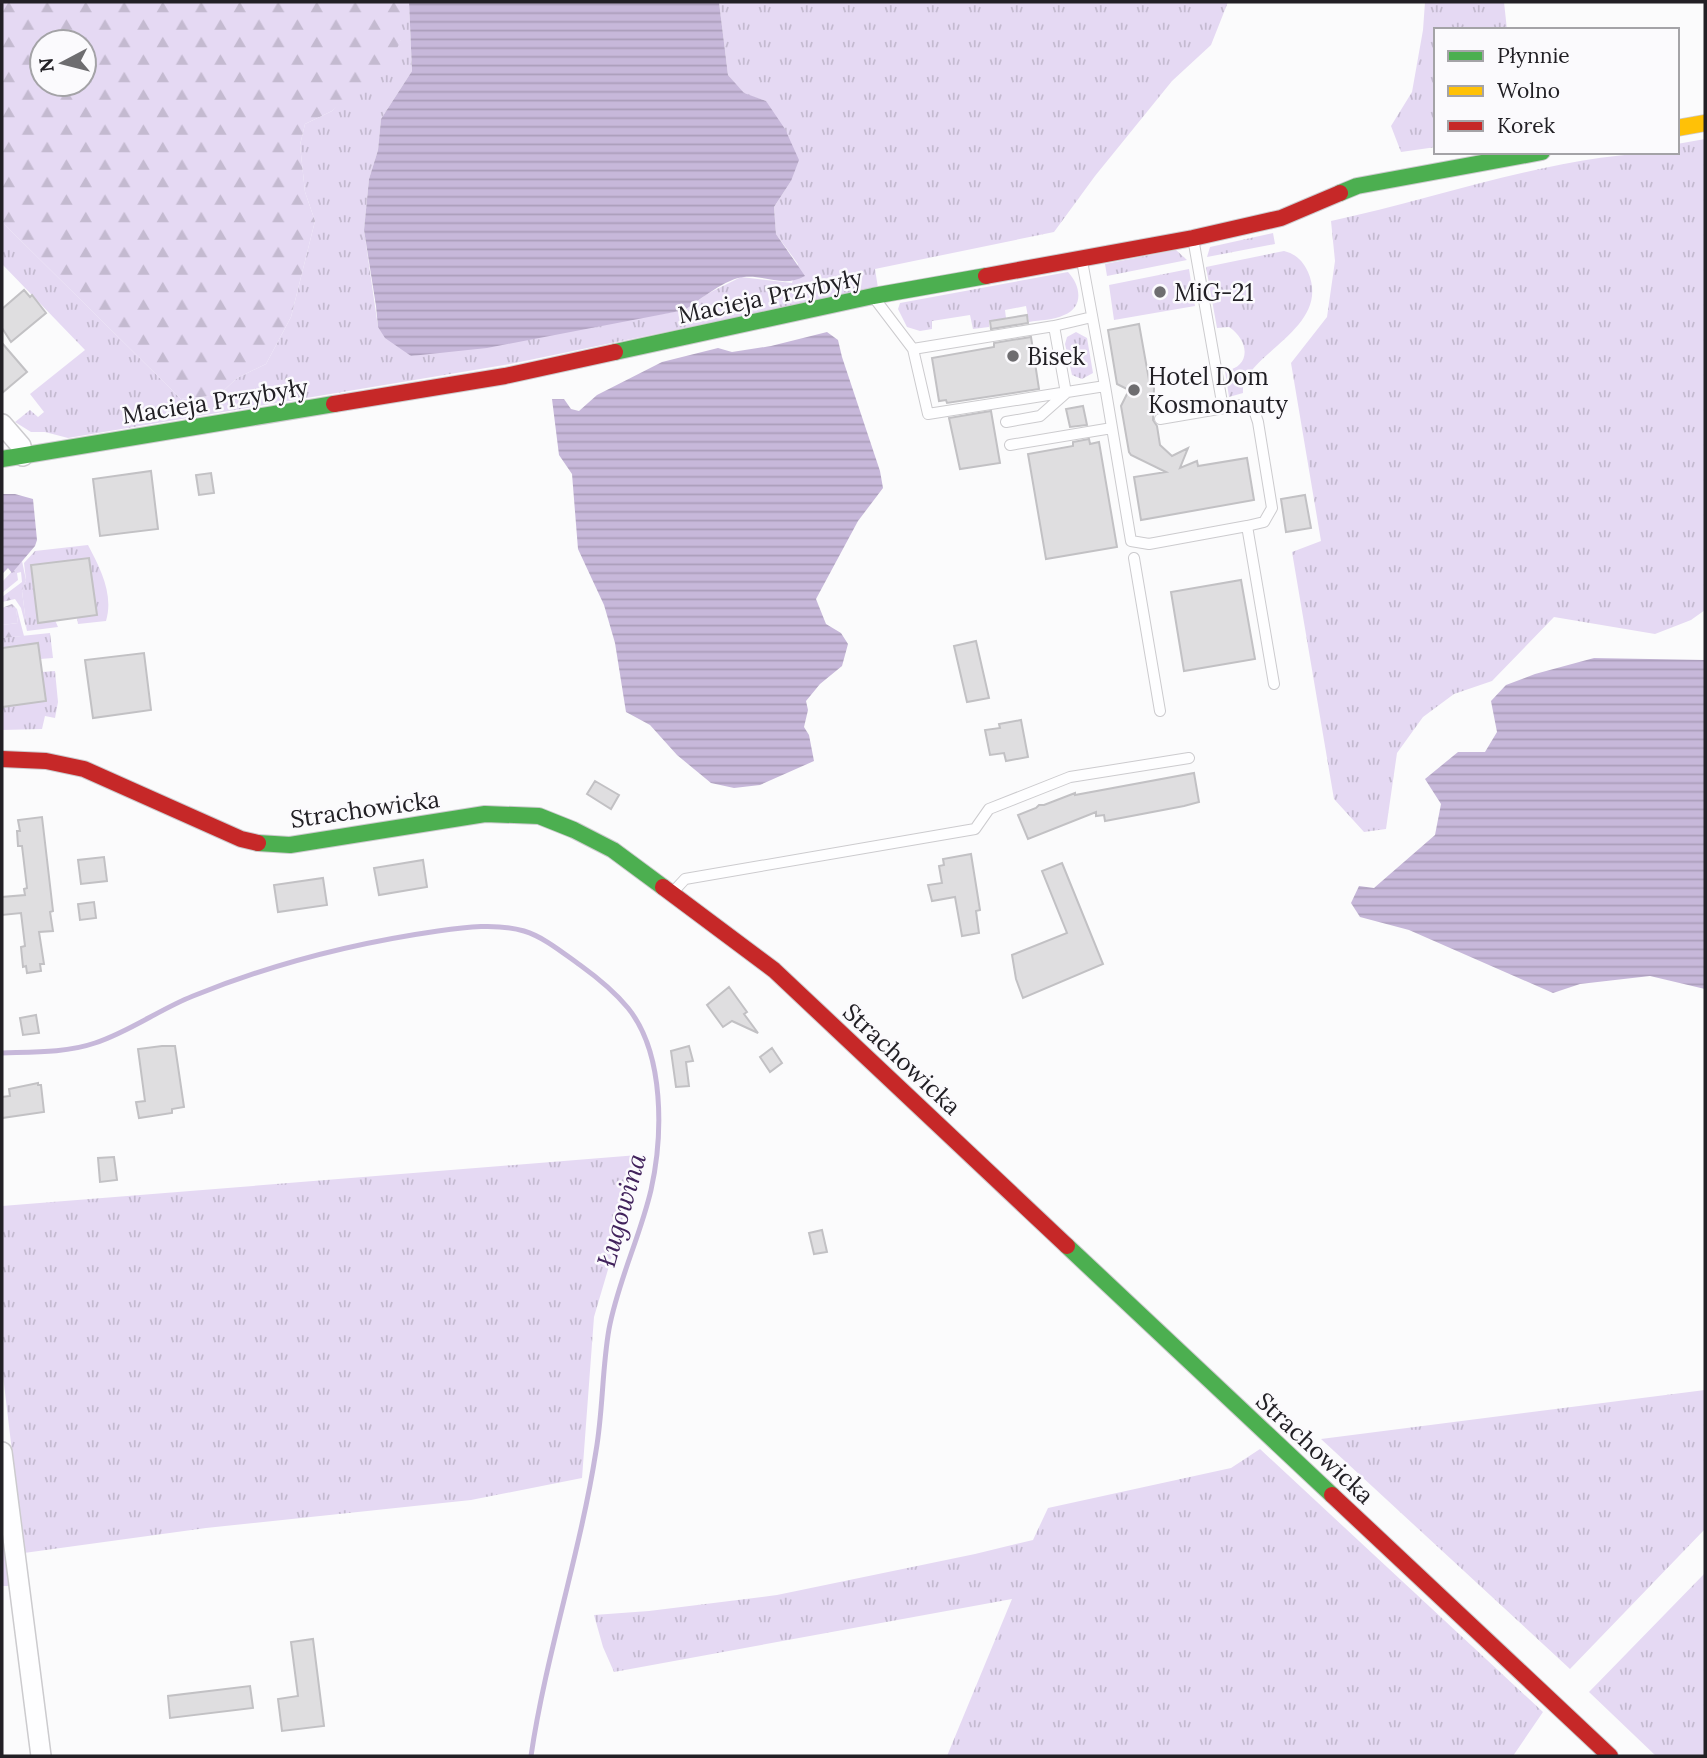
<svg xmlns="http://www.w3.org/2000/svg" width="1707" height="1758" viewBox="0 0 1707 1758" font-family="Lora,serif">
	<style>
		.grass { fill: url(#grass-tufts) }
		.forest { fill: url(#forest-firs); fill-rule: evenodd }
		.park { fill: #e5d9f3 }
		.water { fill: url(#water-rules) }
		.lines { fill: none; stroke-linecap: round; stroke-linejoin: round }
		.stream { stroke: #c7b8da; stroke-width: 5 }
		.building { fill: #dfdee0; stroke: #c2c1c4; stroke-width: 2 }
		.lane-casing { stroke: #cccbce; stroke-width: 12 }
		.street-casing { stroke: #cccbce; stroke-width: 22 }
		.fast-casing { stroke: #cccbce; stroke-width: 18 }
		.slow-casing { stroke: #cccbce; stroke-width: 18 }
		.jam-casing { stroke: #cccbce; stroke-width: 18 }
		.lane { stroke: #fefeff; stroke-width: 10 }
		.street { stroke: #fefeff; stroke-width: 19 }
		.fast { stroke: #4caf50; stroke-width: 16 }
		.slow { stroke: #ffc107; stroke-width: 16 }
		.jam { stroke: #c62828; stroke-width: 16 }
		.poi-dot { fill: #6e6d70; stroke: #fbfafd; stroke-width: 2.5 }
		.labels { text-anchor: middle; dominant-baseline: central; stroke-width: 5; stroke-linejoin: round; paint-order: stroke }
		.poi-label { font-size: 24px; fill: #222025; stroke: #fbfafd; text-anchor: start }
		.street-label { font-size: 24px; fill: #222025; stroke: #fbfafd }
		.water-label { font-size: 26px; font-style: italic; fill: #41225c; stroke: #fbfafd }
	</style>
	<defs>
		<pattern id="grass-tufts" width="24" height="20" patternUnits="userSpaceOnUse" patternTransform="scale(1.75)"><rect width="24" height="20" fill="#e5d9f3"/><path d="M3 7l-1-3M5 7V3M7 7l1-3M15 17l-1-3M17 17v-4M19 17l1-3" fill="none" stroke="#c4bad0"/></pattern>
		<pattern id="forest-firs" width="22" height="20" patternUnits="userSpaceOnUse" patternTransform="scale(1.75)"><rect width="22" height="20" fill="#e5d9f3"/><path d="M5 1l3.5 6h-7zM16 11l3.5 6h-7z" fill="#c4bad0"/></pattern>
		<pattern id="water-rules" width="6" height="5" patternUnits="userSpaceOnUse" patternTransform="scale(1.75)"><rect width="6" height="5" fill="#c7b8da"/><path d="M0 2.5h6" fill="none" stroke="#ab9ebb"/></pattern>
	</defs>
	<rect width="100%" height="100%" fill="#fbfbfc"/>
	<path class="grass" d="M401,2H409L412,71L381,119L378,150L369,179L364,230L378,327L411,356L685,310L707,294L741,277L792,283L798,264L776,234L774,207L791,181L766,101L744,94L728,75L719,2H1228L1211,45L1172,81L1095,176L1054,232L875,269L878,288L510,364L68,438L45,432H31L15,422L30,410L38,417L44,412L30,394L85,350L2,264V222L181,399L219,395L237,378L266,364L291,317L315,221L305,192L300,145L305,124L332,111L401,40Z
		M1425,2H1504L1507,30H1436V147L1401,152L1391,126L1412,92L1423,30Z
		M1705,139V610L1691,620L1655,634L1554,617L1492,681L1454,694L1423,717L1397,753L1386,829L1364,832L1334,799L1292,552L1321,541L1291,363L1327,317L1335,261L1331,221C1444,197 1562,152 1677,152V144Z
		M1273,233L1275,244L1207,257L1210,247Z
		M1176,250L1187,260L1107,276L1105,264Z
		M1284,251C1296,254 1303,261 1308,272C1333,330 1240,355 1243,393L1229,397L1225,371C1252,367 1249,340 1229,327L1217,328L1206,267Z
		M1189,269L1195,306L1114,320L1109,285Z
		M1068,272C1081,286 1084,307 1064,315C1054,320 1040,320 1029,322L1026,306L1005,310L1006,318L989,321V327L973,329L970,315L932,321V329L920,331L907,327L898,309L900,303Z
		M1076,332L1087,338L1093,373L1082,379L1072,375L1065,344L1067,337Z
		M88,545C100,568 114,594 106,621L78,624L77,618L97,615L89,558L31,565L58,627L27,631L22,591L26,580L24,563L35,551Z
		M13,606L16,609L18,623L2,625V608Z
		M50,633L53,658L40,659L38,644L2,648V638Z
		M55,671L58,702L55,718L45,716L42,729L2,730V707L45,701L42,672Z
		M638,1155L622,1222L594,1317L582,1478L471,1500L206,1528L24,1553L2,1367V1206Z
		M1705,1390V1529L1570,1669L1321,1439Z
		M1260,1449L1543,1712L1513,1756H947L1012,1599L614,1672L603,1647L594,1615L649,1611L777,1595L975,1554L1033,1540L1048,1508L1231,1468Z
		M1705,1573V1756H1656L1589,1692Z"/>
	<path class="forest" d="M2,2H401V40L391,61L332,111L305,124L300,145L305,192L315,221L291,317L266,364L237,378L219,395L181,399L2,222ZM42,42H84V84H42Z
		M22,561L26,580L22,591L27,631L21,608L15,599L2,602V597L22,582L21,572L17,573L18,580L2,593V582Z
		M12,604L17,609L24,636L2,638V625L18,623L16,610L13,606L2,608Z"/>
	<path class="park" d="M2,1524L12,1586H2Z"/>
	<path class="water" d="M409,2H719L728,75L744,93L766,101L785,129L799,160L791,181L774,207L776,234L805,276C783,288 767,275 744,277C727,278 699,300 685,310L487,348L411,356L385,338L378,327L376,306L364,230L369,179L378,150L381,119L412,71Z
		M827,332L838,340L842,357L880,471L883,488L858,521L816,599L826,624L841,633L848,644L842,666L820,684L806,701L808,710L804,727L809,735L814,761L760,785L734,788L711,783L677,755L650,725L626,712L615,643L604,605L578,549L572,474L559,455L552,399H564L571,409L579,411L597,395L662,362L718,348L732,352L771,346Z
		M2,494H15L33,499L37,540L35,546L12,573L8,568L2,574Z
		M1594,658L1705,660V989L1650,976L1580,984L1553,993L1409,930L1360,917L1351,903L1359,886L1374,888L1435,835L1441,804L1425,779L1458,752H1485L1497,732L1491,701L1506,685L1535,674Z"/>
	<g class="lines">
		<path class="stream" d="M2,1053C32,1052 66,1053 95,1043C129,1032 160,1009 193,996C272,964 354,943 438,931C465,927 497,923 524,931C544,937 563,953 580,965C598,978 614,991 628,1008C665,1054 663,1136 651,1190C640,1237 618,1281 609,1329C602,1369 603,1411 596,1451C580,1554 546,1654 531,1756"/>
	</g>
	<path class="building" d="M24,290L30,297L32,295L46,313L11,342L2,328V309Z
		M1027,315L1028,323L991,329L990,321Z
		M1139,324L1149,380L1154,388L1153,420L1157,426L1160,445L1172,456L1188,448L1180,468L1197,461L1198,466L1247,458L1254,500L1141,520L1134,477L1166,472L1131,455L1129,452L1121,406L1129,390L1117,384L1108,330Z
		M1031,337L1039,389L947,403L946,400L939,401L932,358L994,347V343Z
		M2,343L27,372L2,393Z
		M1083,406L1087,425L1070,427L1066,409Z
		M991,411L1000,463L960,469L949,418Z
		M1089,439L1090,444L1099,442L1117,547L1046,559L1028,454L1073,446V442Z
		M151,471L158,529L100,536L93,479Z
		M211,473L214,493L199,495L196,475Z
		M1305,495L1311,528L1286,532L1281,499Z
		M89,558L97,615L38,623L31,565Z
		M1241,580L1255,659L1184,671L1171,592Z
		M976,641L989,698L967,702L954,646Z
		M38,643L46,701L2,707V648Z
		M144,653L151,710L93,718L85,660Z
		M1021,720L1028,757L1006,761L1004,753L990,755L985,730L1000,728L999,724Z
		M1194,773L1199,802L1184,806L1105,821L1104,815L1096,816V812L1028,839L1018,815L1036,808L1039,805H1044L1075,793V795Z
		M595,781L619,795L611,809L587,794Z
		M42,817L53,911L50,912L53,931L39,932L44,964H40L41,971L27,973L26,966L23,967L21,947L25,946L21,913L2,915V897L25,895L24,889L27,888L22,846H18L17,831H20L18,820Z
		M971,854L980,910L976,911L979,933L962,936L955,897L932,901L928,885L942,883L939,866L944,865L943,859Z
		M104,857L107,881L81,884L78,860Z
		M423,860L427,887L379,895L374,868Z
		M1062,863L1103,964L1023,998L1016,979L1012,955L1067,933L1042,871Z
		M323,878L327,905L278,912L274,885Z
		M94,902L96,918L80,920L78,904Z
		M729,987L747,1012L744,1014L758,1033L732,1021L723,1027L707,1005Z
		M36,1015L39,1033L23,1035L20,1018Z
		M162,1046H175L184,1107L172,1109V1113L139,1118L136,1102L145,1101L138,1049Z
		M689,1046L693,1061L686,1062L689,1086L676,1087L671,1051Z
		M772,1048L782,1063L770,1072L760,1057Z
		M38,1083V1085H41L44,1112L2,1118V1097L10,1096L9,1089Z
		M114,1157L117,1180L100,1182L98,1158Z
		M822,1230L827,1252L814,1254L809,1233Z
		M313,1639L324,1726L282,1731L278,1699L298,1696L291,1642Z
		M250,1686L253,1708L170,1718L168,1696Z"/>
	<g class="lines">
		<defs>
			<path id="lane" d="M1193,238L1223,408
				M875,299L913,349L928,414L1105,386L1082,261
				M913,349L1054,326L1092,317
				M1105,386L1131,541L1149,544L1247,526L1274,684
				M1160,419L1242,405L1254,410L1258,422L1272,508L1264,522L1247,526
				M1006,422L1040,416L1066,393L1054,326
				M1010,445L1112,428
				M1134,558L1160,711
				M673,892L685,879L975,829L989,809L1070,777L1189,758"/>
			<path id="street" d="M2,424L21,446L23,456
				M2,1452L41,1756"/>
			<path id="fast" d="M1340,193L1357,186L1542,152
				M615,352L873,296L986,276
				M2,459L334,404
				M258,843L290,845L485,814L539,816L574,830L613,850L663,887
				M1067,1246L1332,1495"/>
			<path id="slow" d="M1677,128L1705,123"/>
			<path id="jam" d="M986,276L1193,238L1281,218L1340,193
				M334,404L505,376L615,352
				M2,759L46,761L84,769L241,839L258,843
				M663,887L774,970L1067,1246
				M1332,1495L1610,1756"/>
		</defs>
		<use href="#lane" class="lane-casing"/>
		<use href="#street" class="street-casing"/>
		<use href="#fast" class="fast-casing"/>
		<use href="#slow" class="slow-casing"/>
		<use href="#jam" class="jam-casing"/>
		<use href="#lane" class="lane"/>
		<use href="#street" class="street"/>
		<use href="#fast" class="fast"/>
		<use href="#slow" class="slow"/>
		<use href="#jam" class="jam"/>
	</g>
	<g class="poi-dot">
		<circle cx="1160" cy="292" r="7"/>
		<circle cx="1013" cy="356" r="7"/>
		<circle cx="1134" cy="390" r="7"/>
	</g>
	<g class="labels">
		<g class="poi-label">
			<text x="1174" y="292">MiG-21</text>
			<text x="1027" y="356">Bisek</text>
			<text x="1148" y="376">Hotel Dom<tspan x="1148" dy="28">Kosmonauty</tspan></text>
		</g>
		<g class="street-label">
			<text transform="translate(770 296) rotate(-12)">Macieja Przybyły</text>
			<text transform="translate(215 401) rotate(-9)">Macieja Przybyły</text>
			<text transform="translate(365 809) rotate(-8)">Strachowicka</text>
			<text transform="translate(902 1059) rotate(43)">Strachowicka</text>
			<text transform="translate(1315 1448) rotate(43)">Strachowicka</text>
		</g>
		<g class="water-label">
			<text transform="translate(621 1210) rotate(-74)">Ługowina</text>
		</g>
	</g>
	<rect width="1707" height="1758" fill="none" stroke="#222025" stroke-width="7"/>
	<rect x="1434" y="28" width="245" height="126" fill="#fbfafd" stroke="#a4a3a7" stroke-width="2"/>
	<rect x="1448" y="51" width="35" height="10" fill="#4caf50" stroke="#a4a3a7" stroke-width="2"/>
	<text x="1497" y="63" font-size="21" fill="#222025">Płynnie</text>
	<rect x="1448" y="86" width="35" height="10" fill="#ffc107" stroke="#a4a3a7" stroke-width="2"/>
	<text x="1497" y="98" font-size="21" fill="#222025">Wolno</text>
	<rect x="1448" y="121" width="35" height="10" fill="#c62828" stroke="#a4a3a7" stroke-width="2"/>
	<text x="1497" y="133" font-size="21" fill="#222025">Korek</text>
	<g transform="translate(63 63) rotate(263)"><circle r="33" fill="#fbfafd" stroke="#a4a3a7" stroke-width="2"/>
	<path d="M0-5L12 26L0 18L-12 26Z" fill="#6e6d70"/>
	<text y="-10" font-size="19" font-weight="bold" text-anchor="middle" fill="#222025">N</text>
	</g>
</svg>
